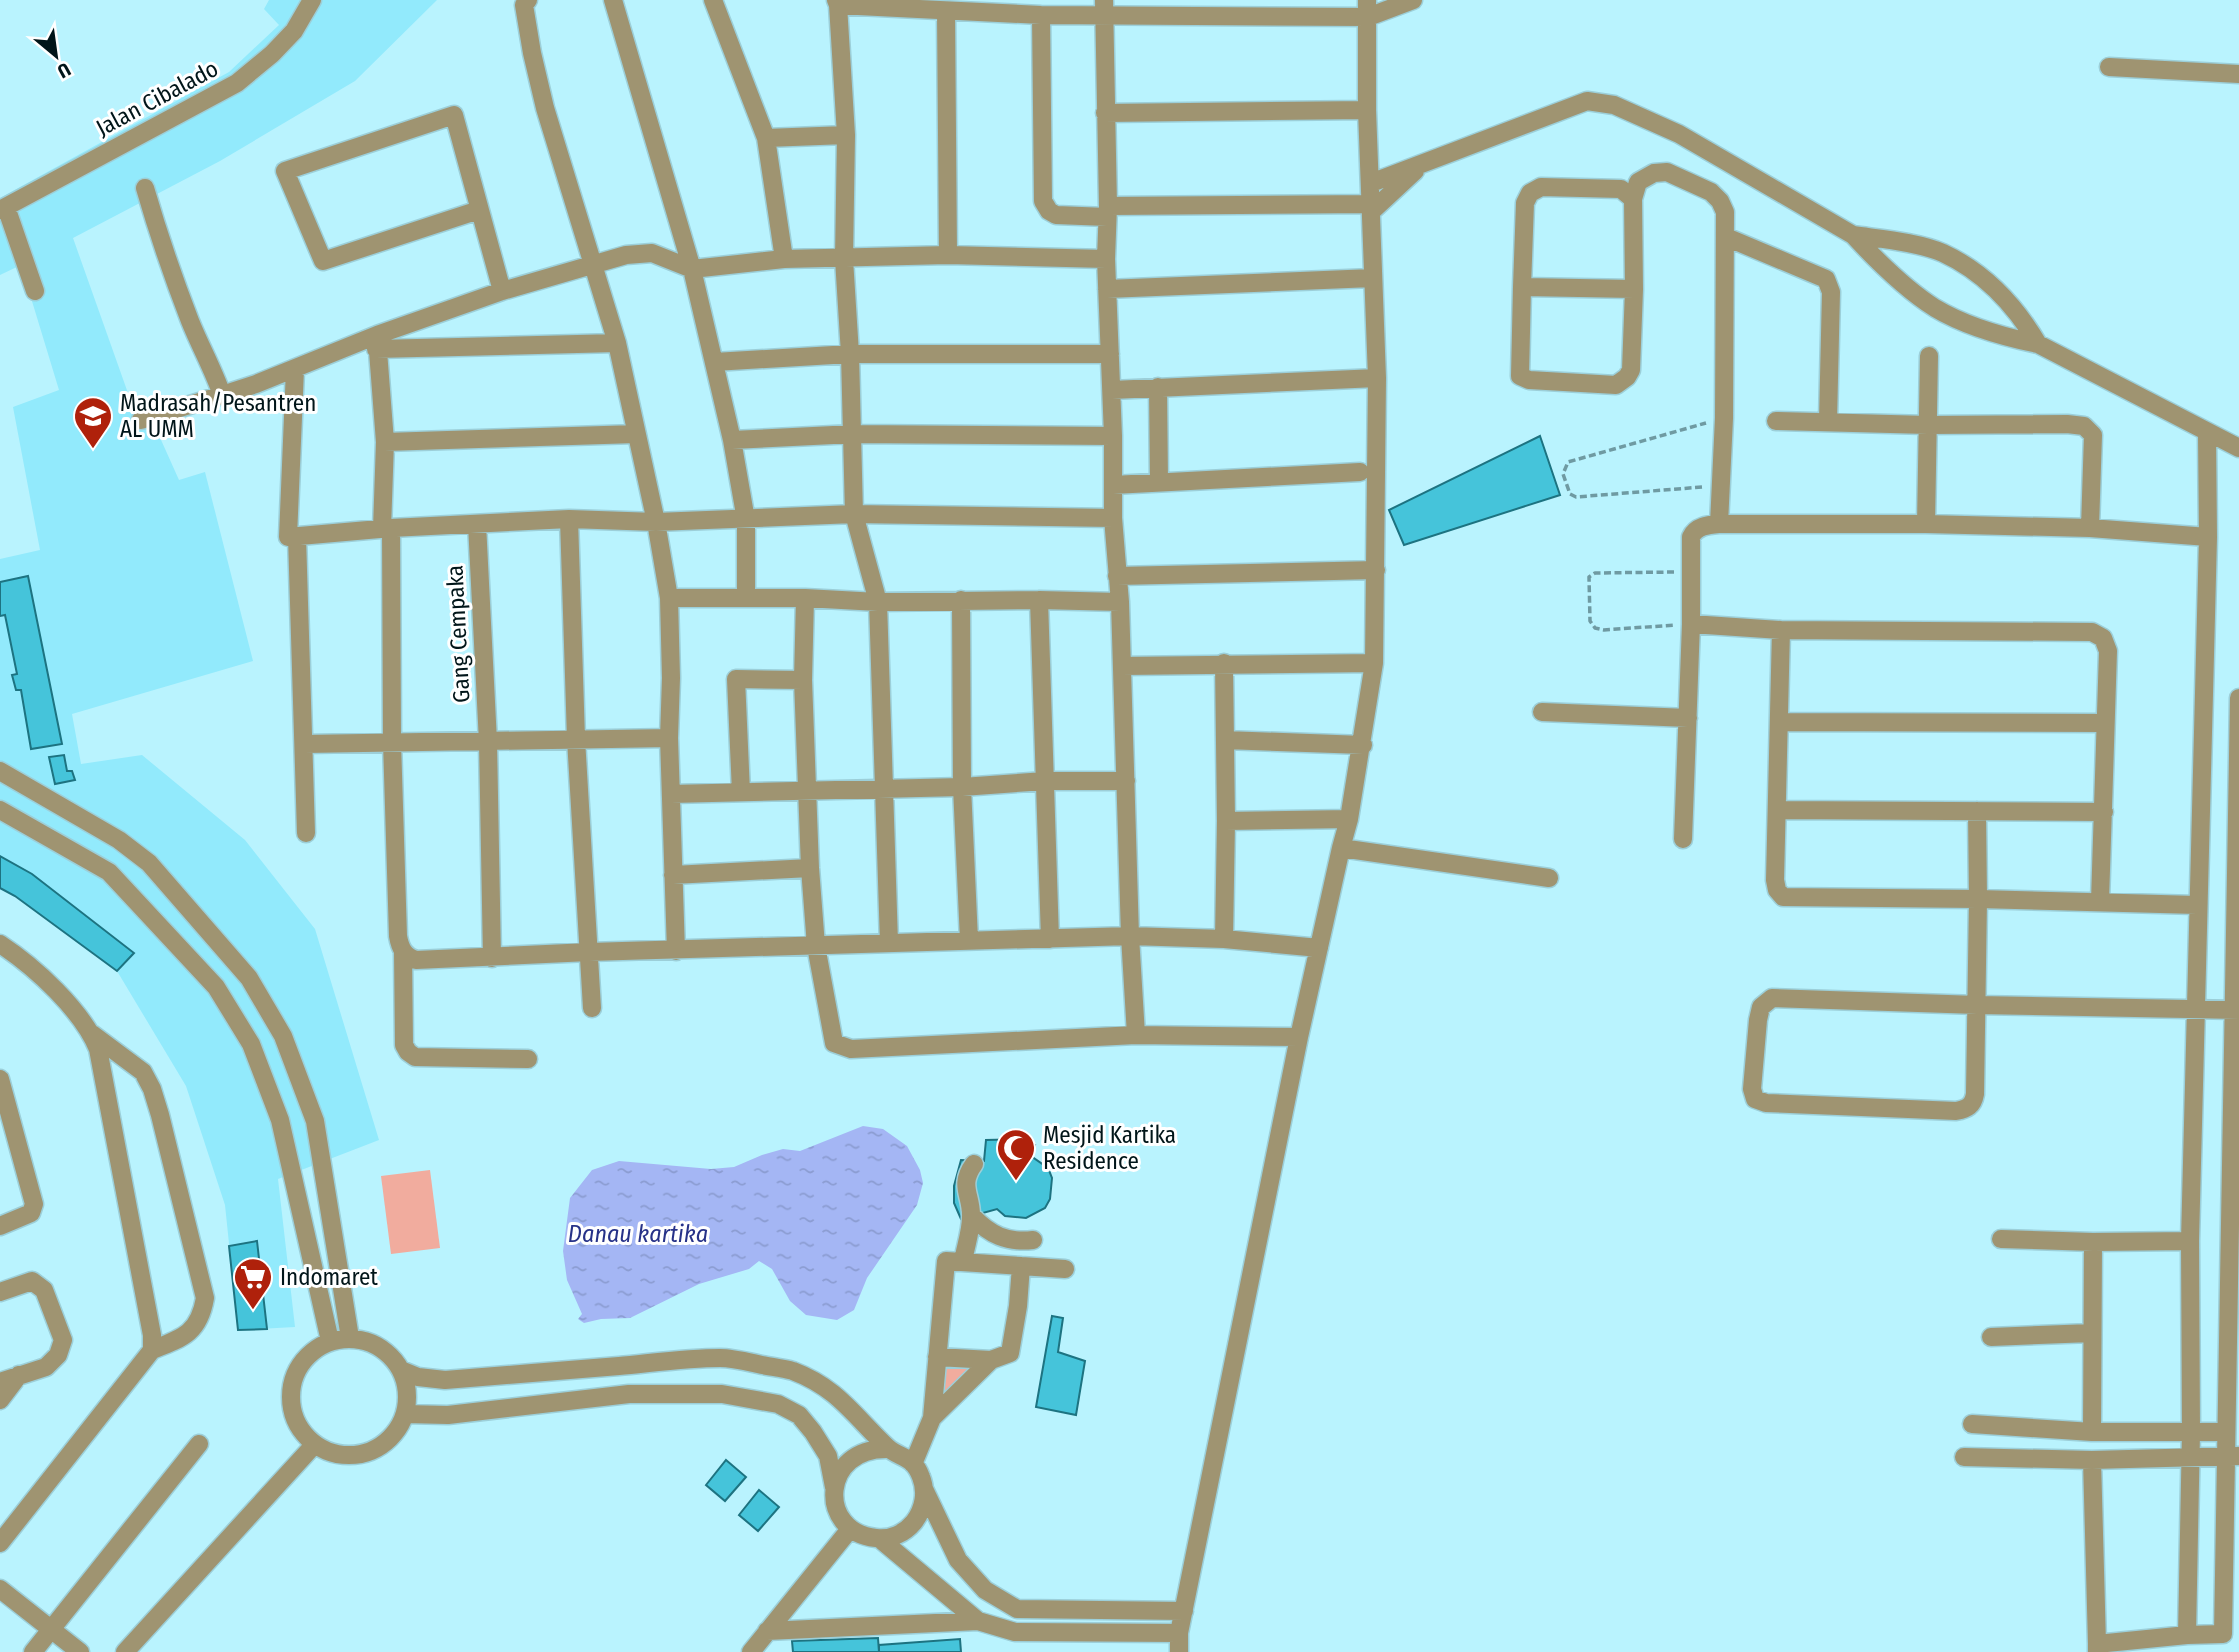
<svg xmlns="http://www.w3.org/2000/svg" width="2239" height="1652" viewBox="0 0 2239 1652" font-family="'Fira Sans Condensed',sans-serif">
	<style>
		.built { fill: #92eafc }
		.grass { fill: url(#grass-tufts) }
		.pitch { fill: #f1ac9e }
		.water { fill: url(#water-ripples) }
		.building { fill: #45c4da; stroke: #1d7381; stroke-width: 2 }
		.lines { fill: none; stroke-linecap: round; stroke-linejoin: round }
		.minor-casing { stroke: #9ccfd9; stroke-width: 21 }
		.path { stroke: #6f9aa2; stroke-width: 3.5; stroke-dasharray: 7 3.5; stroke-linecap: butt }
		.minor { stroke: #9f9471; stroke-width: 18 }
		.labels { text-anchor: middle; dominant-baseline: central; stroke-width: 6; stroke-linejoin: round; paint-order: stroke }
		.street-label { font-size: 23px; fill: #011519; stroke: #fff }
		.poi-label { font-size: 23px; fill: #011519; stroke: #fff; text-anchor: start }
		.water-label { font-size: 24px; font-style: italic; fill: #273288; stroke: #fff }
	</style>
	<defs>
		<pattern id="grass-tufts" width="24" height="20" patternUnits="userSpaceOnUse" patternTransform="scale(1.75)"><rect width="24" height="20" fill="#f1ac9e"/><path d="M3 7l-1-3M5 7V3M7 7l1-3M15 17l-1-3M17 17v-4M19 17l1-3" fill="none" stroke="#cd9388"/></pattern>
		<pattern id="water-ripples" width="26" height="14" patternUnits="userSpaceOnUse" patternTransform="scale(1.75)"><rect width="26" height="14" fill="#a4b6f4"/><path d="M2 4q2-2 4 0t4 0M15 11q2-2 4 0t4 0" fill="none" stroke="#8b9cd1"/></pattern>
	</defs>
	<rect width="100%" height="100%" fill="#b9f3fe"/>
	<path class="built" d="M269,0H437L355,81L220,161L73,238L140,427L153,422L179,480L205,472L253,661L72,714L81,764L142,755L245,840L315,929L379,1140L278,1179L295,1327L238,1330L225,1205L186,1086L117,971L15,896L0,888V559L40,550L13,407L59,390L21,265L0,275V198L229,72L279,25L264,9Z"/>
	<path class="grass" d="M944,1363L971,1366L946,1392L942,1391Z"/>
	<path class="pitch" d="M430,1170L440,1248L391,1254L381,1176Z"/>
	<path class="water" d="M863,1126L883,1129L907,1146L920,1170L923,1183L917,1205L867,1278L854,1310L837,1320L806,1315L790,1301L772,1269L759,1261L749,1269L699,1284L630,1318L601,1319L584,1323L578,1319L582,1314L567,1280L563,1251L570,1198L592,1170L619,1161L711,1169L734,1167L762,1155L783,1149L800,1151Z"/>
	<path class="building" d="M1540,436L1560,495L1404,545L1389,510Z
		M28,576L62,744L31,749L21,690H16L12,675L17,674L5,615L0,616V582Z
		M64,755L67,771H72L75,780L55,784L49,757Z
		M0,856L32,874L134,953L117,971L15,896L0,888Z
		M1025,1139L1035,1145L1031,1156L1048,1168L1052,1178L1050,1199L1045,1208L1026,1218L1005,1216L997,1209L961,1219L954,1203V1186L961,1160L984,1161L986,1140Z
		M257,1241L267,1329L238,1330L229,1246Z
		M1052,1316L1063,1318L1058,1352L1085,1361L1076,1415L1036,1407Z
		M726,1460L746,1477L725,1501L706,1485Z
		M759,1490L779,1507L758,1531L739,1515Z
		M878,1638L879,1652H793L792,1641Z
		M960,1639L961,1652H879V1645Z"/>
	<g class="lines">
		<defs>
			<path id="minor" d="M528,0L524,5L532,53L545,108L617,343L656,522L669,598L671,678L669,738L676,951
				M613,0L692,269L732,440L746,520V597
				M713,0L766,138L784,259
				M836,0L838,5L846,135L844,259L850,354L854,514L878,602L889,943
				M1104,0L1108,206L1106,259L1113,436V518L1120,602L1130,936L1136,1035
				M838,5L1041,15L1368,17L1413,0
				M946,11L948,255
				M1041,15L1043,201L1049,211L1056,215L1107,217
				M2109,67L2239,74
				M1105,113L1367,110
				M766,138L846,135
				M1371,183L1587,101L1614,105L1679,134L1853,235C1877,261 1905,289 1935,308C1965,326 2004,337 2038,344L2239,448
				M145,188C158,233 173,277 190,321C200,346 213,369 222,395L256,384L377,335L502,291L626,255L652,253L692,269L784,259L948,255L1106,259
				M1633,199L1634,289L1631,370L1627,377L1616,385L1529,380L1520,376L1522,287L1634,289
				M1108,206L1371,204
				M6,207L35,291
				M0,210L237,83L272,54L294,31L312,0
				M479,210L323,261L285,171L454,115L502,291
				M1372,211L1415,171
				M1853,235C1880,239 1918,242 1943,253C1984,272 2015,305 2038,344
				M1726,237L1826,279L1831,292L1828,421
				M1522,287L1525,203L1530,193L1541,187L1621,189L1633,199L1638,182L1654,173L1667,172L1711,192L1720,201L1725,212L1724,418L1719,524C1708,525 1696,526 1691,537V624L1683,839
				M1107,289L1372,278
				M377,338L385,442L382,529
				M376,349L617,343
				M714,362L850,354H1110
				M295,369L288,537L391,528L569,519L656,522L854,514L1113,518
				M1158,387L1159,482
				M1112,390L1377,378
				M141,420L222,395
				M1776,421L1928,425L2067,424L2084,426L2093,435L2090,528
				M732,440L854,434L1113,436
				M385,442L636,434
				M1113,485L1360,472
				M569,519L576,739L592,1008
				M477,524L488,742L492,958
				M1719,524H1926L2090,528L2208,537
				M1926,524L1929,356
				M391,528L392,742L398,936C400,948 404,956 416,960L589,952L1130,936L1224,939L1319,948
				M297,537L306,833
				M1117,576L1376,570
				M669,598H805L878,602L1039,600L1120,602
				M805,598L803,680L810,868L816,946L834,1043L851,1049L1136,1035L1299,1037
				M961,600L962,787L969,940
				M1039,600L1050,939
				M1691,624L1781,630L2092,632L2103,638L2108,651L2100,901
				M1781,630L1775,880L1777,890L1783,897L1978,899L1977,811
				M1224,663L1226,821L1224,939
				M1122,666L1374,663
				M1542,712L1688,718
				M1780,722L2104,723
				M1225,740L1363,745
				M305,744L669,738
				M0,771L119,840L149,863L249,978L283,1036L315,1121L350,1338
				M741,792L736,679L803,680
				M671,794L962,787L1045,781H1126
				M0,810L109,872L216,987L251,1044L280,1120L330,1341
				M1779,810L2104,812
				M1226,821L1349,819
				M1341,848L1549,878
				M673,875L810,868
				M2197,905L1978,899L1975,1094C1973,1106 1967,1109 1956,1111L1766,1103L1755,1099L1752,1089L1758,1020L1761,1007L1772,998L1977,1005L2239,1010
				M0,944C35,967 82,1010 98,1049L152,1335V1350L0,1543
				M403,951L404,1045L408,1052L415,1057L528,1059
				M92,1034L143,1072L152,1089L160,1115L205,1298C199,1333 183,1338 152,1350
				M0,1079L34,1204L31,1213L0,1226
				M972,1216C990,1235 1007,1243 1033,1240
				M2001,1239L2093,1242L2190,1241
				M963,1262C965,1248 971,1232 971,1217C972,1195 958,1186 974,1164
				M1021,1266L1065,1269
				M0,1292L32,1281L44,1290L63,1340L58,1355L46,1367L0,1382
				M1991,1337L2091,1333
				M291 1397a58 58 0 1 1 116 0a58 58 0 1 1-116 0Z
				M937,1357L991,1360
				M401,1370L418,1377L445,1380C503,1375 561,1371 619,1366C652,1363 687,1358 720,1358C733,1358 748,1362 762,1365C772,1367 783,1368 793,1371C838,1388 854,1416 887,1447C900,1459 913,1455 921,1477C927,1492 924,1509 914,1522C905,1533 891,1540 876,1538C816,1532 821,1446 889,1449
				M0,1400L19,1375
				M405,1414L448,1415L629,1394H722L778,1404L799,1415L813,1432L828,1456L834,1487
				M1972,1424L2092,1432H2225
				M2092,1432L2093,1242
				M1964,1457L2092,1460L2239,1456
				M2092,1460L2097,1644
				M913,1464L932,1418L991,1360L1010,1353L1018,1306L1021,1266L946,1261L932,1418
				M924,1489L958,1560L985,1590L1017,1609L1184,1611
				M880,1539L978,1621L1015,1632L1179,1633
				M0,1589L80,1652
				M767,1631L978,1621
				M2187,1635L2191,1432L2190,1241L2208,537L2207,434
				M33,1652L199,1444
				M125,1652L314,1445
				M751,1652L850,1529
				M1179,1652V1633L1299,1037L1341,848L1349,819L1374,663L1377,378L1367,110V0
				M2097,1652V1644L2187,1635L2223,1634L2239,698"/>
		</defs>
		<use href="#minor" class="minor-casing"/>
		<path class="path" d="M1702,487L1576,497L1570,494L1563,474L1568,462L1706,423
			M1674,572L1595,573L1589,577L1590,621L1595,628L1604,630L1675,625"/>
		<use href="#minor" class="minor"/>
	</g>
	<defs>
		<symbol id="school-pin" viewBox="-11 -11 22 30"><path d="M0 17L-7.5 6A9.5 9.5 0 1 1 7.5 6Z" fill="#af210b" stroke="#fff"/><path d="M0-5L7-2L0 1L-7-2ZM-4 1L0 2.5L4 1V4Q0 6-4 4Z" fill="#fff"/></symbol>
		<symbol id="mosque-pin" viewBox="-11 -11 22 30"><path d="M0 17L-7.5 6A9.5 9.5 0 1 1 7.5 6Z" fill="#af210b" stroke="#fff"/><path d="M3.5-4.9A6 6 0 1 0 3.5 4.9A5 5 0 1 1 3.5-4.9Z" fill="#fff"/></symbol>
		<symbol id="supermarket-pin" viewBox="-11 -11 22 30"><path d="M0 17L-7.5 6A9.5 9.5 0 1 1 7.5 6Z" fill="#af210b" stroke="#fff"/><path d="M-6-5.5h2.5l.6 2H6L4.5 2H-2.5L-4.4-4H-6ZM-1.5 3.2a1.3 1.3 0 1 0 .1 0ZM3 3.2a1.3 1.3 0 1 0 .1 0Z" fill="#fff"/></symbol>
	</defs>
	<g fill-rule="evenodd">
		<use href="#school-pin" x="71" y="394" width="44" height="60"/>
		<use href="#mosque-pin" x="994" y="1126" width="44" height="60"/>
		<use href="#supermarket-pin" x="231" y="1255" width="44" height="60"/>
	</g>
	<g class="labels">
		<g class="street-label">
			<text transform="translate(157 98) rotate(-28)">Jalan Cibalado</text>
			<text transform="translate(458 634) rotate(-93)">Gang Cempaka</text>
		</g>
		<g class="poi-label">
			<text x="120" y="403">Madrasah/Pesantren<tspan x="120" dy="26">AL UMM</tspan></text>
			<text x="1043" y="1135">Mesjid Kartika<tspan x="1043" dy="26">Residence</tspan></text>
			<text x="280" y="1277">Indomaret</text>
		</g>
		<g class="water-label">
			<text x="638" y="1234">Danau kartika</text>
		</g>
	</g>
	<g transform="translate(56 56) rotate(151)" stroke="#ffffff" stroke-width="5" paint-order="stroke">
	<path d="M0-5L12 26L0 18L-12 26Z" fill="#011519"/>
	<text y="-10" font-size="19" font-weight="bold" text-anchor="middle" fill="#011519">U</text>
	</g>
</svg>
